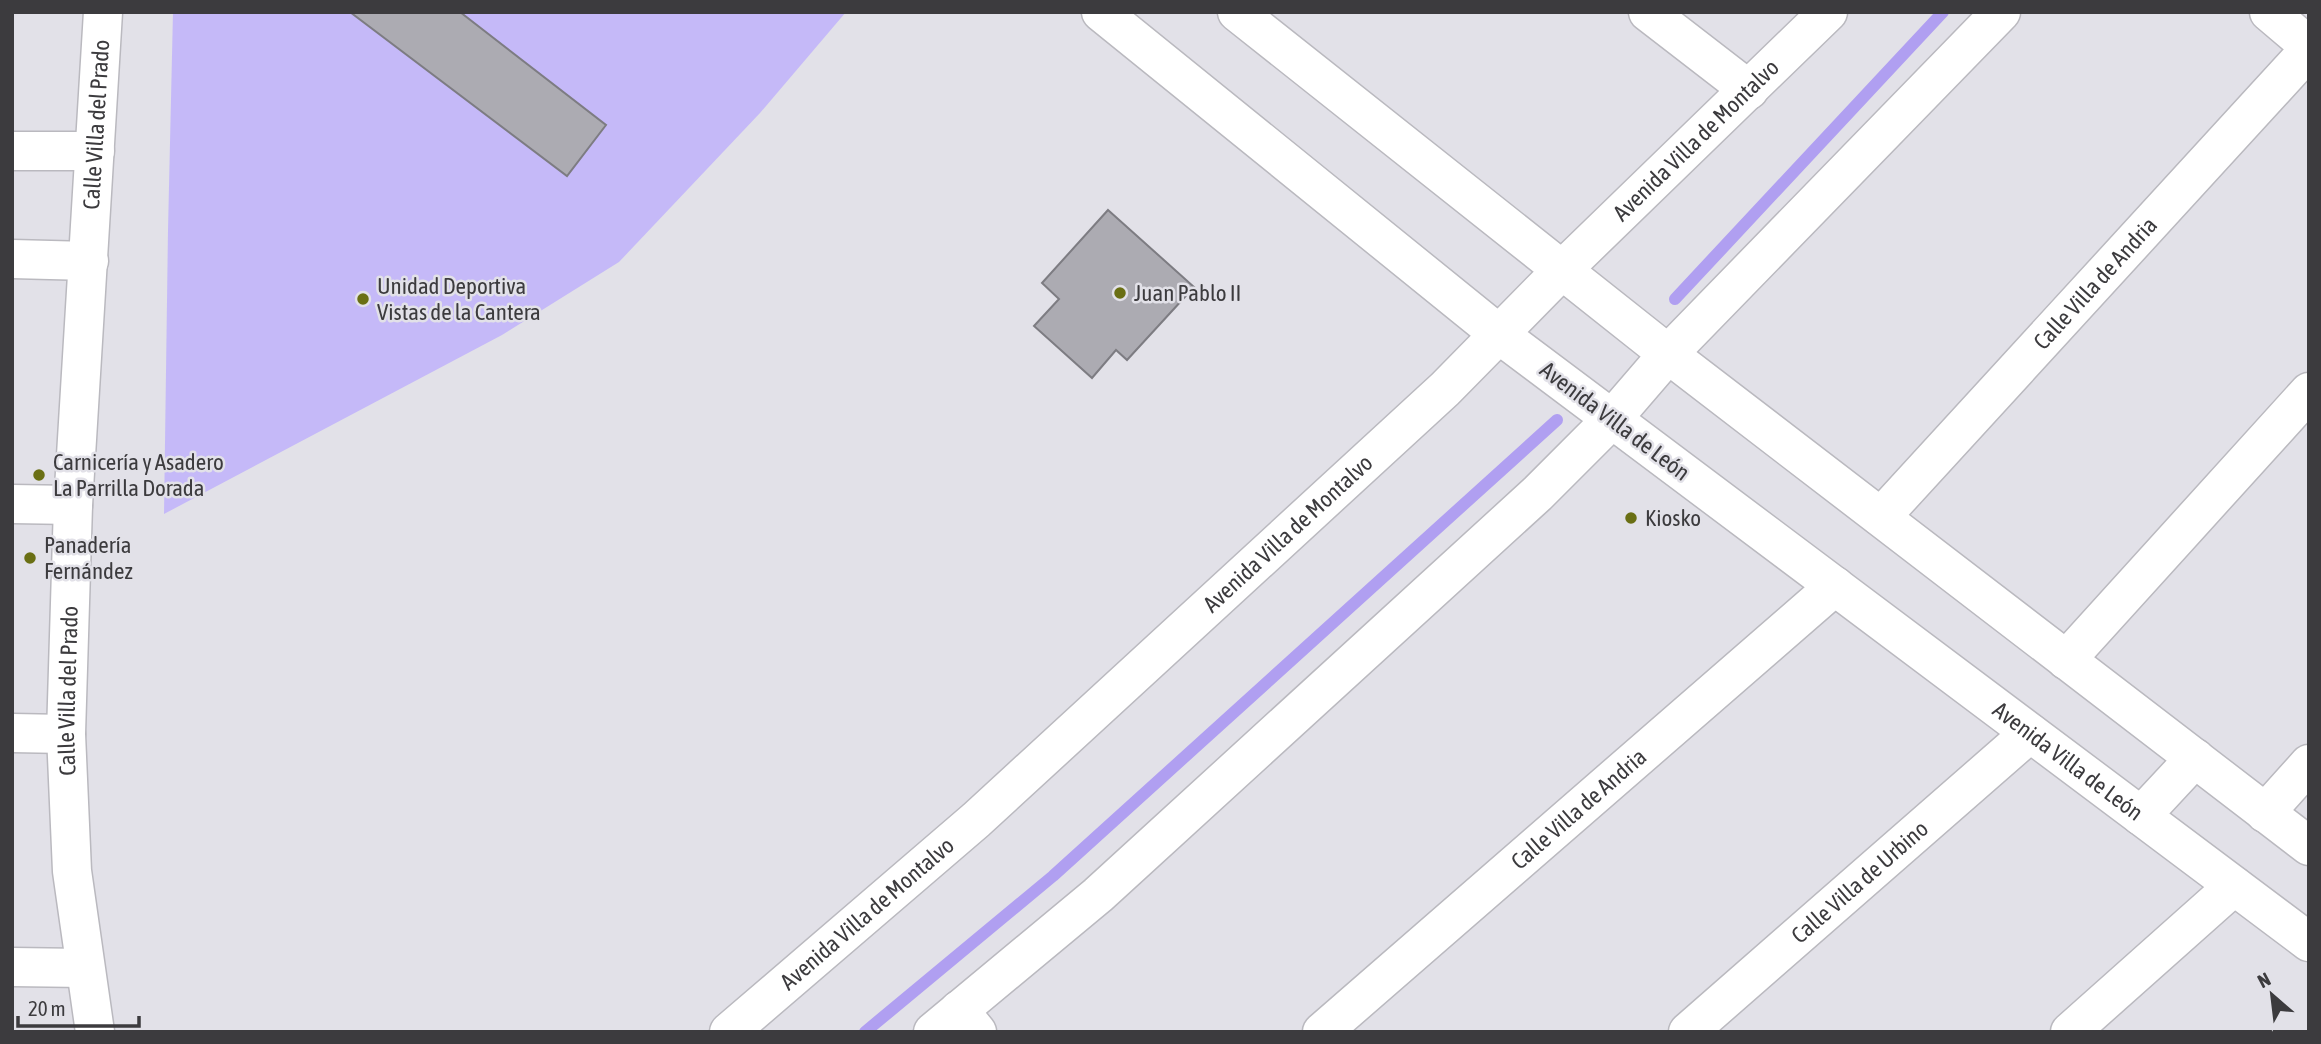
<svg xmlns="http://www.w3.org/2000/svg" width="2321" height="1044" viewBox="0 0 2321 1044" font-family="'Asap Condensed',sans-serif">
	<style>
		.green { fill: #c5b9f8 }
		.lines { fill: none; stroke-linecap: round; stroke-linejoin: round }
		.stream { stroke: #b09ff1; stroke-width: 12 }
		.building { fill: #acabb2; stroke: #7d7c82; stroke-width: 2 }
		.minor-casing { stroke: #bab9bf; stroke-width: 41 }
		.tertiary-casing { stroke: #bab9bf; stroke-width: 41 }
		.minor { stroke: #fff; stroke-width: 38 }
		.tertiary { stroke: #fff; stroke-width: 38 }
		.poi-dot { fill: #6a6f14; stroke: #e2e1e8; stroke-width: 2.5 }
		.labels { text-anchor: middle; dominant-baseline: central; stroke-width: 5; stroke-linejoin: round; paint-order: stroke }
		.street-label { font-size: 23px; fill: #3c3b3e; stroke: #e2e1e8 }
		.poi-label { font-size: 23px; fill: #3c3b3e; stroke: #e2e1e8; text-anchor: start }
	</style>
	<rect width="100%" height="100%" fill="#e2e1e8"/>
	<path class="green" d="M173,12H846L760,113L619,262L502,335L164,514L168,230Z"/>
	<g class="lines">
		<path class="stream" d="M1675,299L1943,12
			M865,1032L1053,876L1557,420"/>
	</g>
	<path class="building" d="M350,12H460L606,125L567,176Z
		M1108,210L1194,287L1127,360L1116,350L1092,378L1034,326L1059,299L1042,283Z"/>
	<g class="lines">
		<defs>
			<g id="minor">
				<path d="M1648,12L1749,90"/>
				<path d="M2269,12L2309,46"/>
				<path d="M1668,354L2309,846"/>
				<path id="s1" d="M1612,419L2309,942"/>
				<path d="M12,504L73,505"/>
				<path id="s2" d="M1881,517L2309,50"/>
				<path d="M2066,660L2309,392"/>
				<path d="M12,733L66,734"/>
				<path d="M2265,813L2309,764"/>
				<path d="M2141,816L2195,758"/>
				<path d="M12,967L85,968"/>
				<path d="M959,1010L977,1032"/>
				<path id="s3" d="M1322,1032L1835,586"/>
				<path id="s4" d="M1688,1032L2030,733"/>
				<path d="M2070,1032L2234,886"/>
			</g>
			<g id="tertiary">
				<path d="M1101,12L1500,335L1612,419"/>
				<path d="M1237,12L1668,354"/>
				<path d="M12,151H95"/>
				<path d="M12,259L89,261"/>
				<path id="s5" d="M95,1032L72,871L66,734L73,505L103,12"/>
				<path id="s6" d="M729,1032L976,820L1445,389L1563,269L1828,12"/>
				<path d="M933,1032L1098,895L1537,494L1612,419L1668,354L2001,12"/>
			</g>
		</defs>
		<use href="#minor" class="minor-casing"/>
		<use href="#tertiary" class="tertiary-casing"/>
		<use href="#minor" class="minor"/>
		<use href="#tertiary" class="tertiary"/>
	</g>
	<g class="poi-dot">
		<circle cx="1120" cy="293" r="7"/>
		<circle cx="363" cy="299" r="7"/>
		<circle cx="39" cy="475" r="7"/>
		<circle cx="1631" cy="518" r="7"/>
		<circle cx="30" cy="558" r="7"/>
	</g>
	<g class="labels">
		<g class="street-label">
			<text stroke="none"><textPath href="#s5" startOffset="910">Calle Villa del Prado</textPath></text>
			<text stroke="none"><textPath href="#s6" startOffset="1316">Avenida Villa de Montalvo</textPath></text>
			<text stroke="none"><textPath href="#s2" startOffset="317">Calle Villa de Andria</textPath></text>
			<text transform="translate(1615 421) rotate(37)">Avenida Villa de León</text>
			<text stroke="none"><textPath href="#s6" startOffset="749">Avenida Villa de Montalvo</textPath></text>
			<text stroke="none"><textPath href="#s5" startOffset="343">Calle Villa del Prado</textPath></text>
			<text stroke="none"><textPath href="#s1" startOffset="570">Avenida Villa de León</textPath></text>
			<text stroke="none"><textPath href="#s3" startOffset="340">Calle Villa de Andria</textPath></text>
			<text stroke="none"><textPath href="#s4" startOffset="228">Calle Villa de Urbino</textPath></text>
			<text stroke="none"><textPath href="#s6" startOffset="182">Avenida Villa de Montalvo</textPath></text>
		</g>
		<g class="poi-label">
			<text x="377" y="286">Unidad Deportiva<tspan x="377" dy="26">Vistas de la Cantera</tspan></text>
			<text x="1134" y="293">Juan Pablo II</text>
			<text x="53" y="462">Carnicería y Asadero<tspan x="53" dy="26">La Parrilla Dorada</tspan></text>
			<text x="1645" y="518">Kiosko</text>
			<text x="44" y="545">Panadería<tspan x="44" dy="26">Fernández</tspan></text>
		</g>
	</g>
	<rect width="2321" height="1044" fill="none" stroke="#3c3b3e" stroke-width="28"/>
	<g transform="translate(2272 995) rotate(332)" stroke="#e2e1e8" stroke-width="5" paint-order="stroke">
	<path d="M0-5L12 26L0 18L-12 26Z" fill="#3c3b3e"/>
	<text y="-10" font-size="19" font-weight="bold" text-anchor="middle" fill="#3c3b3e">N</text>
	</g>
	<path d="M18 1016v10h121v-10" fill="none" stroke="#3c3b3e" stroke-width="3.5"/>
	<text x="28" y="1016" font-size="21" fill="#3c3b3e" stroke="#e2e1e8" stroke-width="5" paint-order="stroke">20 m</text>
</svg>
